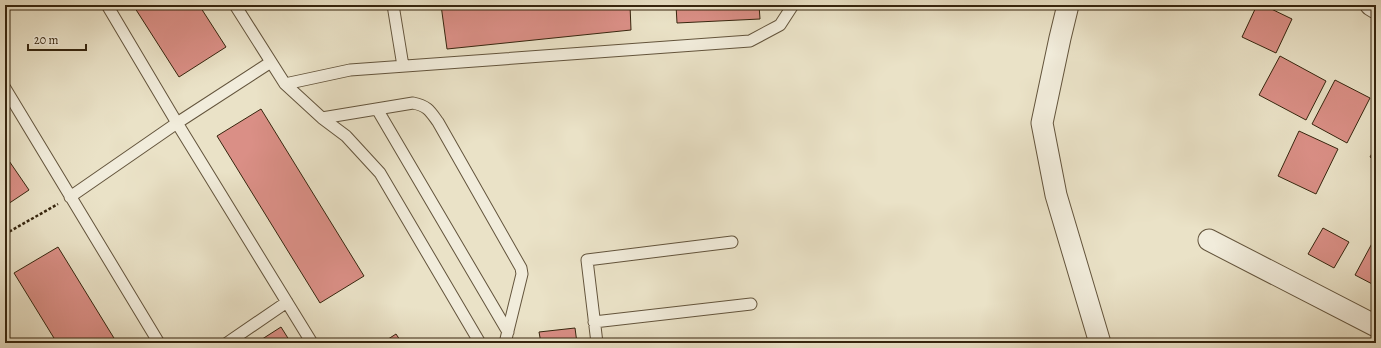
<svg xmlns="http://www.w3.org/2000/svg" width="1381" height="348" viewBox="0 0 1381 348" font-family="Alegreya,serif">
	<style>
		.building { fill: #da8f86; stroke: #36250e }
		.lines { fill: none; stroke-linecap: round; stroke-linejoin: round }
		.service-casing { stroke: #63543c; stroke-width: 13 }
		.minor-casing { stroke: #63543c; stroke-width: 23 }
		.path { stroke: #36250e; stroke-width: 2.5; stroke-dasharray: 3 2; stroke-linecap: butt }
		.service { stroke: #f1ecdb; stroke-width: 11 }
		.minor { stroke: #f1ecdb; stroke-width: 21 }
	</style>
	<rect width="100%" height="100%" fill="#eae2c7"/>
	<filter id="stains"><feTurbulence type="fractalNoise" baseFrequency=".005" numOctaves="4"/><feColorMatrix values="0 0 0 0 .2 0 0 0 0 .09 0 0 0 0 .02 0 0 0 .5 -.17"/></filter>
	<radialGradient id="worn" r=".72"><stop offset=".6" stop-color="#630" stop-opacity="0"/><stop offset="1" stop-color="#630" stop-opacity=".3"/></radialGradient>
	<path class="building" d="M133,5H199L226,47L179,77Z
		M441,5H630L631,30L447,49Z
		M676,5H759L760,19L677,23Z
		M1257,5H1263L1292,19L1276,53L1242,37Z
		M1280,56L1326,81L1306,120L1259,95Z
		M1335,80L1370,98L1347,143L1312,124Z
		M261,109L364,276L320,303L217,136Z
		M1299,131L1338,149L1316,194L1278,176Z
		M1376,146V161L1370,157Z
		M5,155L29,190L5,206Z
		M1323,228L1349,242L1334,268L1308,254Z
		M1376,236V286L1355,275Z
		M58,247L117,343H57L14,273Z
		M281,327L291,343H256Z
		M575,328L577,343H541L539,332Z
		M396,334L402,343H382Z"/>
	<g class="lines">
		<defs>
			<path id="service" d="M107,5L177,123L271,62
				M235,5L285,84L322,118L346,136L380,173L480,343
				M393,5L403,66
				M285,84L350,70L750,41L780,25L793,5
				M5,88L159,343
				M377,109L508,332
				M322,118L413,103C428,106 430,111 438,122L521,268L522,274L505,343
				M70,197L177,123L312,343
				M594,322L751,304
				M227,343L287,302
				M597,343L587,260L732,242"/>
			<path id="minor" d="M1068,5L1060,38L1042,123L1056,195L1100,343
				M1371,5L1376,8
				M1209,240L1376,326"/>
		</defs>
		<use href="#service" class="service-casing"/>
		<use href="#minor" class="minor-casing"/>
		<path class="path" d="M5,234L58,204
			M5,340L7,343"/>
		<use href="#service" class="service"/>
		<use href="#minor" class="minor"/>
	</g>
	<rect width="1381" height="348" fill="none" stroke="#eae2c7" stroke-width="20"/>
	<rect x="6" y="6" width="1369" height="336" fill="none" stroke="#36250e" stroke-width="2"/>
	<rect x="10" y="10" width="1361" height="328" fill="none" stroke="#36250e"/>
	<path d="M28 44v6h58v-6" fill="none" stroke="#36250e" stroke-width="2"/>
	<text x="34" y="44" font-size="12" fill="#36250e" stroke="#f1ecdb" stroke-width="3" paint-order="stroke">20 m</text>
	<rect width="100%" height="100%" filter="url(#stains)"/>
	<rect width="100%" height="100%" fill="url(#worn)"/>
</svg>
